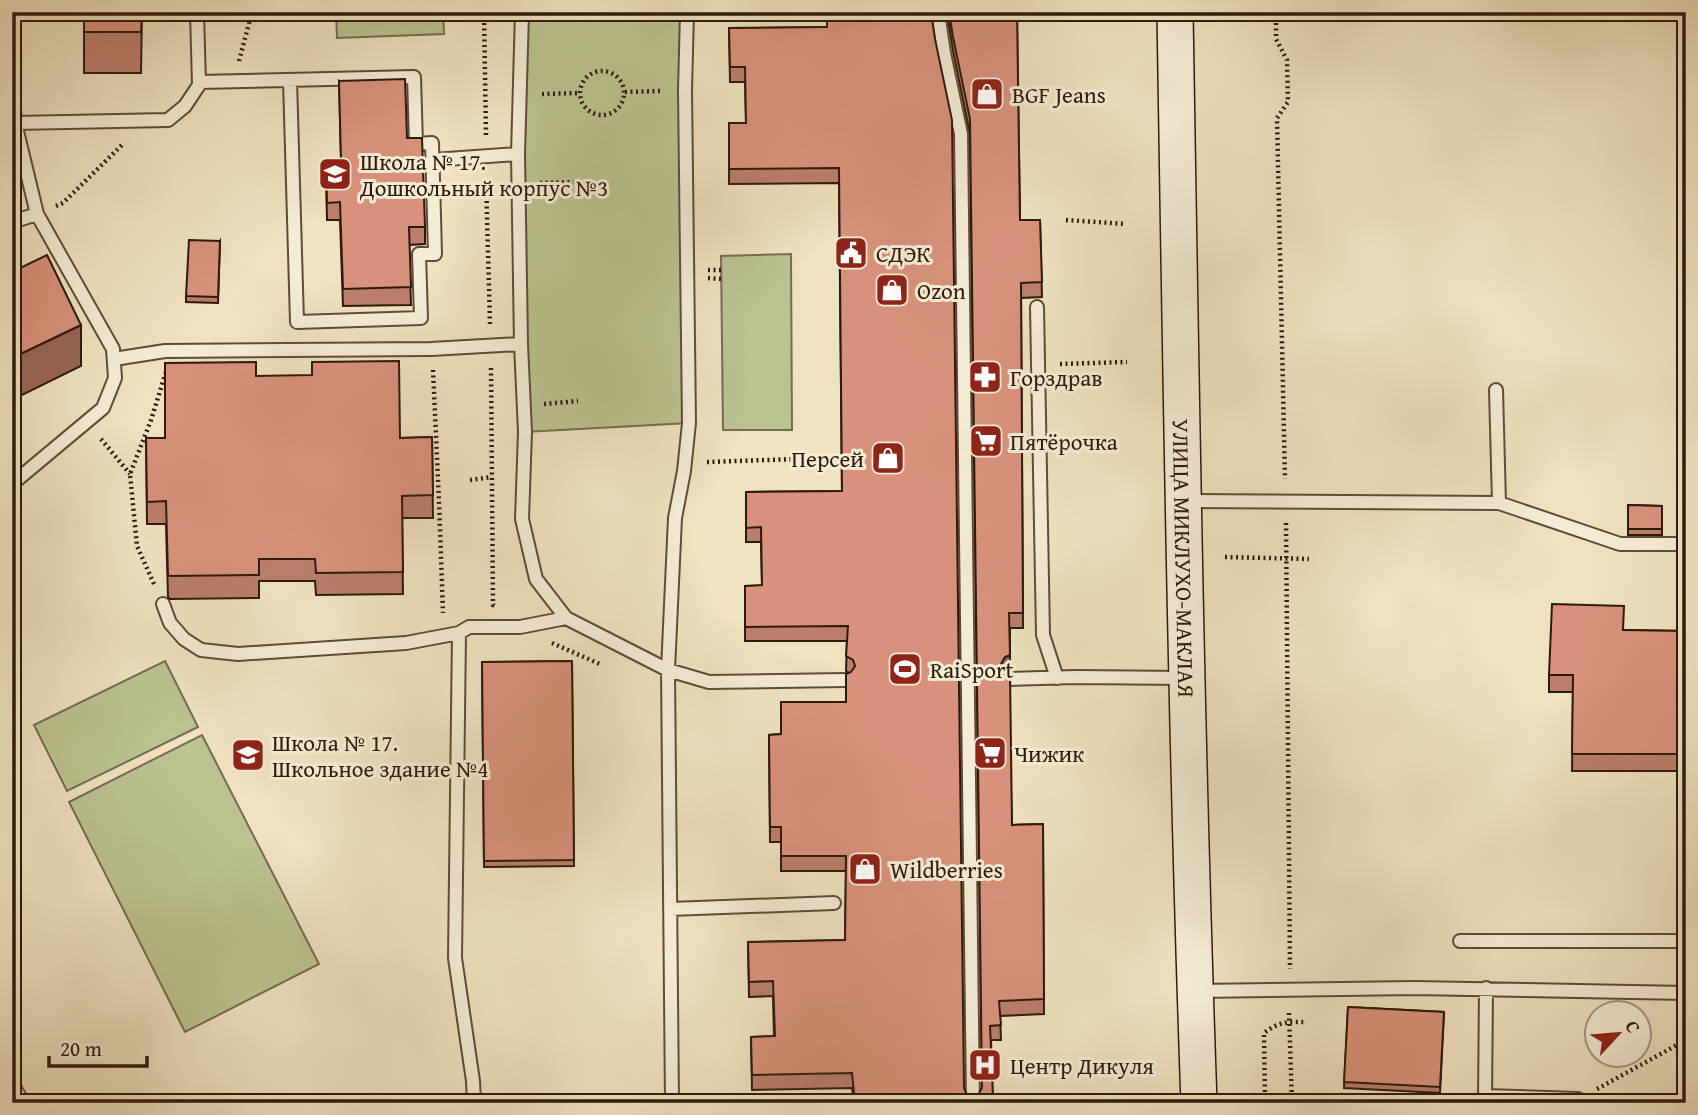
<svg xmlns="http://www.w3.org/2000/svg" width="1698" height="1115" viewBox="0 0 1698 1115" font-family="'Gentium Book Plus',serif">
	<style>
		.green { fill: #bbc391; stroke: #756e4e; stroke-width: 2 }
		.lines { fill: none; stroke-linecap: round; stroke-linejoin: round }
		.lane-casing { stroke: #5f4c37; stroke-width: 16 }
		.secondary-casing { stroke: #2f1a0a; stroke-width: 38 }
		.path { stroke: #2f1a0a; stroke-width: 4.5; stroke-dasharray: 2 3.5; stroke-linecap: butt }
		.lane { stroke: #f5ecd5; stroke-width: 12 }
		.secondary { stroke: #f5ecd5; stroke-width: 35 }
		.wall { fill: #ba7e6a; stroke: #2f1a0a; stroke-width: 2 }
		.shaded-wall { fill: #976656; stroke: #2f1a0a; stroke-width: 2 }
		.building { fill: #d8927b; stroke: #2f1a0a; stroke-width: 2 }
		.labels { text-anchor: middle; dominant-baseline: central; stroke-width: 6; stroke-linejoin: round; paint-order: stroke }
		.poi-label { font-size: 23px; fill: #2f1a0a; stroke: #f5ecd5; text-anchor: start }
		.street-label { font-size: 23px; fill: #2f1a0a; stroke: #f5ecd5 }
	</style>
	<rect width="100%" height="100%" fill="#efe2bf"/>
	<filter id="stains"><feTurbulence type="fractalNoise" baseFrequency=".00286" numOctaves="4"/><feColorMatrix values="0 0 0 0 .2 0 0 0 0 .09 0 0 0 0 .02 0 0 0 .5 -.17"/></filter>
	<radialGradient id="worn" r=".72"><stop offset=".6" stop-color="#630" stop-opacity="0"/><stop offset="1" stop-color="#630" stop-opacity=".3"/></radialGradient>
	<path class="green" d="M336,12H443L444,34L337,38Z
		M522,12H584L687,16L689,423L525,432Z
		M791,254L792,430H723L721,256Z
		M165,661L198,727L67,791L34,725Z
		M202,735L319,964L185,1032L69,802Z"/>
	<g class="lines">
		<defs>
			<path id="lane" d="M522,12L518,154L521,344L525,432L522,519L536,579L566,618L668,670L709,682L846,680
				M938,12L944,53L961,134L973,1103
				M199,82L414,77L416,144L432,143L435,254H419L421,318L297,322L290,80
				M12,85L15,123L37,214L113,349L115,378L103,408L12,484
				M15,123L168,120L185,106L199,85L197,12
				M433,160L518,154
				M12,222L37,214
				M1037,307L1043,635L1057,678
				M114,359L165,351L431,349L521,344
				M1185,501L1499,503L1496,390
				M1499,503L1620,544H1686
				M163,604L170,623L184,639L201,650L238,654L406,643L459,633L469,627H520L566,618
				M459,633L455,958L473,1081L474,1103
				M1010,679L1075,677L1187,678
				M670,909L834,903
				M1460,941H1686
				M1196,991L1414,988L1686,993
				M12,1083L23,1103
				M1485,1096L1578,1099
				M672,1103L668,670L675,518L684,471L689,423L685,90L687,12
				M1485,1103L1486,988"/>
			<g id="secondary">
				<path id="s1" d="M1175,12C1181,376 1186,739 1199,1103"/>
			</g>
		</defs>
		<use href="#lane" class="lane-casing"/>
		<use href="#secondary" class="secondary-casing"/>
		<path class="path" d="M484,12L486,135
			M1276,12V39L1287,60L1288,102L1277,118L1285,479
			M239,61L252,12
			M580 93a22 22 0 1 1 44 0a22 22 0 1 1-44 0Z
			M625,92L662,91
			M542,94L580,93
			M486,179L490,324
			M540,183L576,182
			M56,206L63,203L124,143
			M1066,220L1125,224
			M708,270H721
			M708,278L721,279
			M1060,364L1127,362
			M491,368L493,605L495,606
			M433,370L439,501L443,613
			M544,404L578,401
			M101,439L130,474
			M707,462L825,458
			M470,480L492,477
			M1286,523L1290,969
			M1225,557L1309,559
			M154,584L137,546L130,474L151,420L166,372
			M552,643L602,665
			M1289,1013L1292,1103
			M1597,1089L1686,1040
			M817,1099L818,1103
			M1265,1103L1264,1033C1280,1021 1287,1022 1307,1022"/>
		<use href="#lane" class="lane"/>
		<use href="#secondary" class="secondary"/>
	</g>
	<path class="wall" d="M84,12H142L141,73H84Z
		M947,12H1017L1020,220H1040L1042,297L1021,298L1023,628H1010V670L1007,671L1012,825L1043,824L1044,1014L1000,1016L1001,1040H991L993,1103H854L852,1088L752,1090L751,1037L774,1036L773,996L749,997L748,942L845,940L846,871H781V842H770L769,735L781,734L846,702L849,673L846,671L847,641H745V601L762,585L761,542H746V492L842,491L839,183L729,184V123H746L745,82H730L729,28L827,27L964,1088L966,1093L972,1097L978,1095L982,1088L970,134L953,51Z
		M339,81L407,138L425,227V244L409,245L411,305L343,306L340,220H327L326,178L341,160Z
		M220,241L218,303L186,302V296Z
		M256,376L400,438L432,437L433,518H402L403,594L316,595L315,581H259V598L170,599L168,597L166,524H147L146,438H165Z
		M1628,505L1662,506V535H1628Z
		M1623,630L1686,631V771H1572L1573,692H1549V675Z
		M572,661L574,866L484,867L482,662Z
		M1348,1007L1444,1012L1440,1093L1344,1088Z"/>
	<path class="shaded-wall" d="M81,325V366L12,400V358Z
		M1010,655V670L1005,672L1001,679V664L1005,657Z"/>
	<path class="building" d="M84,12H142L141,32H84Z
		M827,12H931L935,39L952,120L964,1088L966,1093L972,1097L978,1095L982,1088L970,119L953,37L949,12H1017L1020,220H1040L1042,282L1021,283L1023,613H1009L1010,655L1005,657L1001,664L1003,669L1010,673L1012,825L1043,824L1044,999L999,1001L1001,1025L990,1026L993,1098H990L991,1103L898,1101V1103H855L852,1073L752,1075L751,1037L775,1036L773,981L749,982L748,942L845,940L846,856H781V827H770L769,735L781,734V702H846V674L851,672L855,666L853,660L846,656L848,626L745,627V586L762,585L761,527L746,528V492L842,491L839,168L729,169V123H746L745,67H730L729,28L827,27Z
		M405,79L407,138H422L425,227H409L411,287L343,289L340,202L327,203L326,160H341L339,81Z
		M189,240L220,241L218,297L186,296Z
		M47,255L81,325L12,358V272Z
		M399,361L400,438L432,437L433,495L402,496L403,572L316,573L315,559H259V575L170,576L168,575L166,501L147,502L146,438H165V363L256,362V376L312,375V362Z
		M1628,505L1662,506V529H1628Z
		M1552,604L1624,606L1623,630L1686,631V754H1572L1573,675H1549Z
		M572,661L574,860L484,861L482,662Z
		M1348,1007L1444,1012L1440,1087L1344,1082Z"/>
	<defs>
		<symbol id="shop-square" viewBox="-11 -11 22 22"><rect x="-9" y="-9" width="18" height="18" rx="4" fill="#8f2418" stroke="#f5ecd5"/><path d="M-5-2.5h2.3a2.7 3.5 0 0 1 5.4 0H5L5.5 6h-11ZM-1.5-2.5h3a1.5 2.3 0 0 0-3 0Z" fill="#fff"/></symbol>
		<symbol id="school-square" viewBox="-11 -11 22 22"><rect x="-9" y="-9" width="18" height="18" rx="4" fill="#8f2418" stroke="#f5ecd5"/><path d="M0-5L7-2L0 1L-7-2ZM-4 1L0 2.5L4 1V4Q0 6-4 4Z" fill="#fff"/></symbol>
		<symbol id="civic-square" viewBox="-11 -11 22 22"><rect x="-9" y="-9" width="18" height="18" rx="4" fill="#8f2418" stroke="#f5ecd5"/><path d="M-.6-6.5H3V-4.5H.6V-3L4-1V1h2V6H-6V1h2V-1L-.6-3ZM-1.2 2.5V6h2.4V2.5Z" fill="#fff"/></symbol>
		<symbol id="pharmacy-square" viewBox="-11 -11 22 22"><rect x="-9" y="-9" width="18" height="18" rx="4" fill="#8f2418" stroke="#f5ecd5"/><path d="M-2-6h4v4h4v4h-4v4h-4v-4h-4v-4h4Z" fill="#fff"/></symbol>
		<symbol id="supermarket-square" viewBox="-11 -11 22 22"><rect x="-9" y="-9" width="18" height="18" rx="4" fill="#8f2418" stroke="#f5ecd5"/><path d="M-6-5.5h2.5l.6 2H6L4.5 2H-2.5L-4.4-4H-6ZM-1.5 3.2a1.3 1.3 0 1 0 .1 0ZM3 3.2a1.3 1.3 0 1 0 .1 0Z" fill="#fff"/></symbol>
		<symbol id="stadium-square" viewBox="-11 -11 22 22"><rect x="-9" y="-9" width="18" height="18" rx="4" fill="#8f2418" stroke="#f5ecd5"/><path d="M0-5a6.5 5 0 1 0 0 10a6.5 5 0 1 0 0-10ZM-3.5-1.8h7v3.6h-7Z" fill="#fff"/></symbol>
		<symbol id="hospital-square" viewBox="-11 -11 22 22"><rect x="-9" y="-9" width="18" height="18" rx="4" fill="#8f2418" stroke="#f5ecd5"/><path d="M-5-5h3v3.5h4V-5h3V5h-3V1.5h-4V5h-3Z" fill="#fff"/></symbol>
	</defs>
	<g fill-rule="evenodd">
		<use href="#shop-square" x="968" y="75" width="38" height="38"/>
		<use href="#school-square" x="316" y="155" width="38" height="38"/>
		<use href="#civic-square" x="832" y="234" width="38" height="38"/>
		<use href="#shop-square" x="873" y="271" width="38" height="38"/>
		<use href="#pharmacy-square" x="966" y="358" width="38" height="38"/>
		<use href="#supermarket-square" x="967" y="422" width="38" height="38"/>
		<use href="#shop-square" x="869" y="439" width="38" height="38"/>
		<use href="#stadium-square" x="886" y="650" width="38" height="38"/>
		<use href="#supermarket-square" x="971" y="734" width="38" height="38"/>
		<use href="#school-square" x="229" y="736" width="38" height="38"/>
		<use href="#shop-square" x="846" y="850" width="38" height="38"/>
		<use href="#hospital-square" x="966" y="1046" width="38" height="38"/>
	</g>
	<g class="labels">
		<g class="poi-label">
			<text x="1012" y="94">BGF Jeans</text>
			<text x="360" y="161">Школа № 17.<tspan x="360" dy="26">Дошкольный корпус №3</tspan></text>
			<text x="876" y="253">СДЭК</text>
			<text x="917" y="290">Ozon</text>
			<text x="1010" y="377">Горздрав</text>
			<text x="1010" y="441">Пятёрочка</text>
			<text x="864" y="458" text-anchor="end">Персей</text>
			<text x="930" y="669">RaiSport</text>
			<text x="272" y="742">Школа № 17.<tspan x="272" dy="26">Школьное здание №4</tspan></text>
			<text x="1014" y="753">Чижик</text>
			<text x="890" y="869">Wildberries</text>
			<text x="1010" y="1065">Центр Дикуля</text>
		</g>
		<g class="street-label">
			<text stroke="none"><textPath href="#s1" startOffset="546">УЛИЦА МИКЛУХО-МАКЛАЯ</textPath></text>
		</g>
	</g>
	<rect width="1698" height="1115" fill="none" stroke="#efe2bf" stroke-width="42"/>
	<rect x="14" y="14" width="1670" height="1087" fill="none" stroke="#2f1a0a" stroke-width="3.5"/>
	<rect x="21" y="21" width="1656" height="1073" fill="none" stroke="#2f1a0a" stroke-width="2"/>
	<g transform="translate(1618 1034) rotate(64)"><circle r="33" fill="#f5ecd5" stroke="#a69884" stroke-width="2"/>
	<path d="M0-5L12 26L0 18L-12 26Z" fill="#8f2418"/>
	<text y="-10" font-size="19" font-weight="bold" text-anchor="middle" fill="#2f1a0a">С</text>
	</g>
	<path d="M49 1056v10h98v-10" fill="none" stroke="#2f1a0a" stroke-width="3.5"/>
	<text x="60" y="1056" font-size="21" fill="#2f1a0a" stroke="#f5ecd5" stroke-width="5" paint-order="stroke">20 m</text>
	<rect width="100%" height="100%" filter="url(#stains)"/>
	<rect width="100%" height="100%" fill="url(#worn)"/>
</svg>
